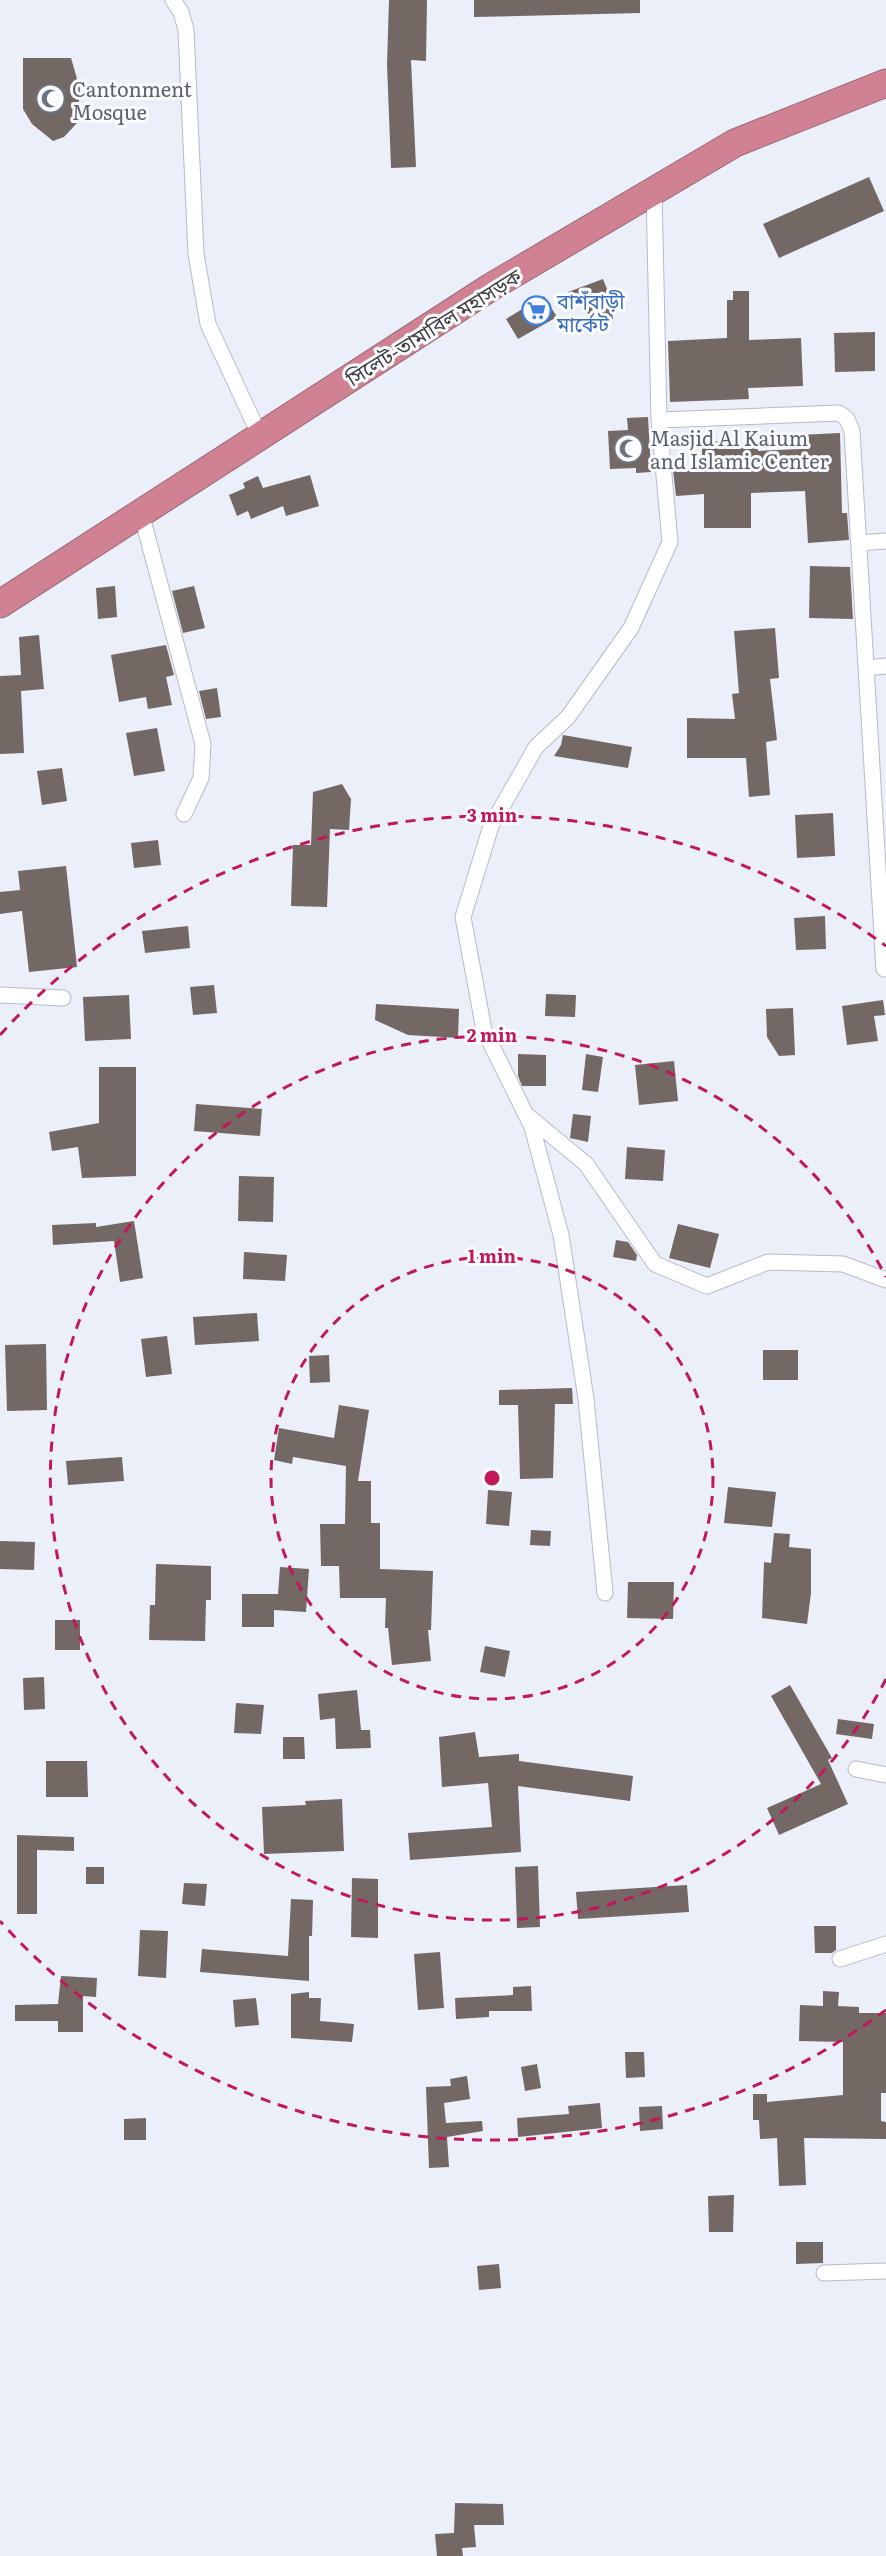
<svg xmlns="http://www.w3.org/2000/svg" width="886" height="2556" viewBox="0 0 886 2556" font-family="Literata,'Noto Sans Bengali',serif">
	<style>
		.building { fill: #746864 }
		.lines { fill: none; stroke-linecap: round; stroke-linejoin: round }
		.street-casing { stroke: #b6bbc6; stroke-width: 17 }
		.highway-casing { stroke: #9c6a76; stroke-width: 29 }
		.street { stroke: #fff; stroke-width: 15 }
		.highway { stroke: #d08293; stroke-width: 27 }
		.ring { fill: none; stroke: #c2185b; stroke-width: 3; stroke-dasharray: 10 8 }
		.labels { text-anchor: middle; dominant-baseline: central; stroke-width: 6; stroke-linejoin: round; paint-order: stroke }
		.worship-label { font-size: 20px; fill: #5b616d; stroke: #fbfcfe; text-anchor: start }
		.shop-label { font-size: 20px; fill: #366cbe; stroke: #fbfcfe; text-anchor: start }
		.street-label { font-size: 20px; fill: #3b3d41; stroke: #fbfcfe }
		.centre { fill: #c2185b; stroke: #fbfcfe; stroke-width: 3 }
		.ring-label { font-size: 18px; text-anchor: middle; font-weight: bold; fill: #c2185b; stroke: #fbfcfe; stroke-width: 6; stroke-linejoin: round; paint-order: stroke }
	</style>
	<rect width="100%" height="100%" fill="#eaeffa"/>
	<path class="building" d="M389,0H427L426,61L411,60L416,167L391,168L387,64Z
		M474,0H640V13L474,17Z
		M23,58H71L80,89L77,123L64,137L53,141L32,124L23,109Z
		M869,177L884,211L779,258L763,224Z
		M603,279L611,299L613,319L594,320L568,292Z
		M733,291H749V340L801,338L803,386L748,388L749,399L670,402L668,341L727,338V300H733Z
		M544,296L557,317L518,339L506,319Z
		M875,332V371L835,372L834,333Z
		M648,417L651,472L636,473V468L610,469L608,431L628,430L627,418Z
		M840,433L842,513H847L849,540L808,543L805,491L751,493V528H704V494L676,496L673,470L702,469V441L724,442V446L757,441L758,451L799,449V435Z
		M310,475L319,506L286,516L283,506L251,519L248,511L237,516L229,495L245,488L243,483L258,476L263,488Z
		M810,566L850,567L853,619L809,618Z
		M115,586L117,617L98,619L96,588Z
		M194,586L205,628L183,633L172,591Z
		M775,628L779,678L770,679L777,740L766,742L770,795L749,797L746,758H687V718L735,719L732,694L739,693L734,631Z
		M39,635L44,689L21,691L24,753L0,754V676L21,675L19,637Z
		M166,645L174,675L166,677L172,705L148,709L146,697L119,702L111,655Z
		M217,688L221,717L206,719L199,691Z
		M157,728L165,771L134,776L126,733Z
		M563,735L632,747L628,768L554,756L561,745Z
		M62,768L67,801L42,805L37,771Z
		M342,784L351,799L349,830L330,829L327,907L291,906L293,845H311L313,792Z
		M833,813L835,856L797,858L795,815Z
		M158,840L161,865L134,868L131,843Z
		M66,866L77,967L29,972L22,911L0,914V892L20,890L18,871Z
		M825,916L826,949L796,950L794,918Z
		M188,926L190,948L145,953L142,931Z
		M214,985L217,1013L193,1015L190,987Z
		M546,994L576,995L575,1017L545,1016Z
		M129,995L131,1039L85,1041L83,997Z
		M883,1000L885,1015L874,1016L878,1041L847,1045L842,1006Z
		M376,1004L459,1009L458,1038L408,1035L375,1020Z
		M793,1008L795,1055L779,1056L767,1037L766,1009Z
		M518,1054L546,1055V1086H522L518,1076Z
		M586,1054L603,1057L598,1092L582,1090Z
		M674,1061L678,1101L639,1105L635,1065Z
		M99,1067H136V1176L82,1178L78,1147L52,1151L49,1132L99,1123Z
		M196,1104L262,1109L260,1136L194,1131Z
		M573,1114L591,1116L588,1142L570,1138Z
		M627,1147L665,1150L663,1181L625,1179Z
		M239,1176L274,1177L273,1222L238,1221Z
		M134,1221L143,1278L120,1282L114,1241L53,1245L52,1225L96,1223V1227Z
		M678,1224L719,1234L710,1268L669,1258Z
		M616,1240L628,1242L637,1255L636,1261L613,1257Z
		M244,1252L287,1255L285,1281L243,1279Z
		M257,1313L259,1341L195,1345L193,1317Z
		M167,1336L172,1374L146,1377L141,1339Z
		M46,1344L47,1410L7,1411L5,1345Z
		M763,1350H798V1380H763Z
		M329,1355L330,1382L310,1383L309,1356Z
		M572,1388L573,1404H555L553,1478L520,1479L518,1405H499V1390Z
		M339,1405L369,1410L358,1481H371V1523H380V1569L433,1571L431,1630H428L431,1661L392,1665L388,1628H385L386,1598H340L339,1566H321L320,1524H345L346,1466L293,1457L292,1464L274,1460L279,1428L334,1438Z
		M122,1457L124,1481L68,1485L66,1461Z
		M728,1487L776,1492L772,1527L724,1523Z
		M488,1490L512,1492L509,1526L486,1524Z
		M531,1530L551,1531L550,1546L530,1545Z
		M774,1533L790,1534L789,1547L811,1549V1593L807,1624L762,1618L764,1562L771,1563Z
		M0,1541L35,1542L34,1570L0,1569Z
		M156,1564L211,1566V1600H206L205,1641L149,1640L150,1605H155Z
		M280,1567L309,1569L306,1612L274,1610V1627H242V1594H278Z
		M628,1582H674L673,1619L627,1618Z
		M55,1620H80V1650H55Z
		M485,1646L510,1651L505,1677L480,1672Z
		M44,1677L45,1709L24,1710L23,1678Z
		M790,1685L832,1758L828,1760L848,1804L779,1835L767,1808L821,1784L771,1696Z
		M357,1690L361,1730H370L371,1748L336,1749L335,1718L320,1720L318,1694Z
		M236,1703L264,1705L261,1734L234,1733Z
		M838,1719L874,1724L872,1739L836,1734Z
		M475,1732L479,1757L519,1754V1761L633,1776L630,1801L518,1786L521,1852L410,1860L408,1833L492,1827L488,1783L442,1787L439,1737Z
		M283,1737H304L305,1759H283Z
		M46,1761H87L88,1797H46Z
		M342,1799L344,1851L264,1854L262,1807L306,1805L305,1801Z
		M17,1835L74,1837V1851L37,1850V1914H17Z
		M538,1866L540,1927L517,1928L515,1867Z
		M86,1867H104V1884H86Z
		M352,1878L378,1879V1938L351,1937Z
		M184,1883L207,1884L205,1906L182,1904Z
		M687,1885L689,1912L578,1919L576,1892Z
		M291,1899L313,1900L312,1936H309V1981L200,1972L202,1949L288,1956Z
		M814,1926H836V1950L832,1953H815Z
		M140,1930L168,1931L166,1978L138,1976Z
		M440,1952L444,2008L418,2010L414,1954Z
		M61,1976L97,1978L96,1997L83,1996V2032H58V2021H15V2005L58,2004Z
		M531,1986L532,2011H489V2017L456,2019L455,1998L513,1995V1987Z
		M823,1991L839,1992L838,2006L859,2007V2013H886V2093H881V2121L886,2122V2139L804,2138L806,2185L779,2186L777,2138L760,2139L759,2120H753V2094H767V2102L843,2095V2042L799,2041L800,2005L823,2006Z
		M309,1992V1998H321L320,2021L354,2024L352,2042L291,2038V1994Z
		M256,1998L259,2025L235,2027L233,2000Z
		M625,2052H644L645,2077L626,2078Z
		M537,2064L541,2088L525,2091L521,2067Z
		M467,2076L470,2099L444,2103L446,2123L482,2121L483,2131L447,2137L449,2167L429,2168L426,2087L451,2086L450,2079Z
		M600,2103L602,2128L518,2137L517,2118L569,2114L568,2106Z
		M662,2106L663,2129L640,2131L639,2107Z
		M146,2118V2140H124V2119Z
		M734,2195L733,2232H709L708,2196Z
		M796,2242H823V2263L796,2264Z
		M499,2264L501,2288L479,2290L477,2266Z
		M455,2503L503,2504L504,2525H474L476,2547L462,2548L463,2556H437L435,2534L454,2533Z"/>
	<g class="lines">
		<defs>
			<path id="street" d="M173,0L181,12L186,30L196,254L208,324L260,436
				M659,420L839,413L847,419L852,431L884,969
				M141,513L203,744L201,778L184,814
				M859,543L886,541
				M866,668L886,666
				M0,995L63,998
				M528,1116L586,1164L655,1264L707,1286L768,1262L843,1264L886,1280
				M605,1593L586,1399L561,1235L532,1127L484,1030L463,917L491,826L536,747L568,717L631,628L670,542L659,420L654,191
				M856,1769L886,1775
				M840,1959L886,1944
				M824,2273L886,2271"/>
			<path id="highway" d="M0,604L491,287L735,143L886,83"/>
		</defs>
		<use href="#street" class="street-casing"/>
		<use href="#highway" class="highway-casing"/>
		<use href="#street" class="street"/>
		<use href="#highway" class="highway"/>
	</g>
	<g class="ring">
		<circle cx="492" cy="1478" r="221"/>
		<path d="M886 1679A442 442 0 1 1 886 1277"/>
		<path d="M886 2010A662 662 0 0 1 0 1921M0 1035A662 662 0 0 1 886 946"/>
	</g>
	<defs>
		<symbol id="mosque-ring" viewBox="-11 -11 22 22"><circle r="9.5" fill="#fbfcfe" stroke="#6b7280" stroke-width="1.5"/><path d="M3.5-4.9A6 6 0 1 0 3.5 4.9A5 5 0 1 1 3.5-4.9Z" fill="#6b7280"/></symbol>
		<symbol id="supermarket-ring" viewBox="-11 -11 22 22"><circle r="9.5" fill="#fbfcfe" stroke="#3f7fe0" stroke-width="1.5"/><path d="M-6-5.5h2.5l.6 2H6L4.5 2H-2.5L-4.4-4H-6ZM-1.5 3.2a1.3 1.3 0 1 0 .1 0ZM3 3.2a1.3 1.3 0 1 0 .1 0Z" fill="#3f7fe0"/></symbol>
	</defs>
	<g fill-rule="evenodd">
		<use href="#mosque-ring" x="34" y="82" width="33" height="33"/>
		<use href="#supermarket-ring" x="520" y="294" width="33" height="33"/>
		<use href="#mosque-ring" x="612" y="432" width="33" height="33"/>
	</g>
	<g class="labels">
		<g class="worship-label">
			<text x="72" y="88">Cantonment<tspan x="72" dy="23">Mosque</tspan></text>
			<text x="650" y="437">Masjid Al Kaium<tspan x="650" dy="23">and Islamic Center</tspan></text>
		</g>
		<g class="shop-label">
			<text x="557" y="300">বাশঁবাড়ী<tspan x="557" dy="23">মার্কেট</tspan></text>
		</g>
		<g class="street-label">
			<text transform="translate(433 326) rotate(-32)">সিলেট-তামাবিল মহাসড়ক</text>
		</g>
	</g>
	<circle cx="492" cy="1478" r="9" class="centre"/>
	<g class="ring-label">
		<text x="492" y="822">3 min</text>
		<text x="492" y="1042">2 min</text>
		<text x="492" y="1263">1 min</text>
	</g>
</svg>
